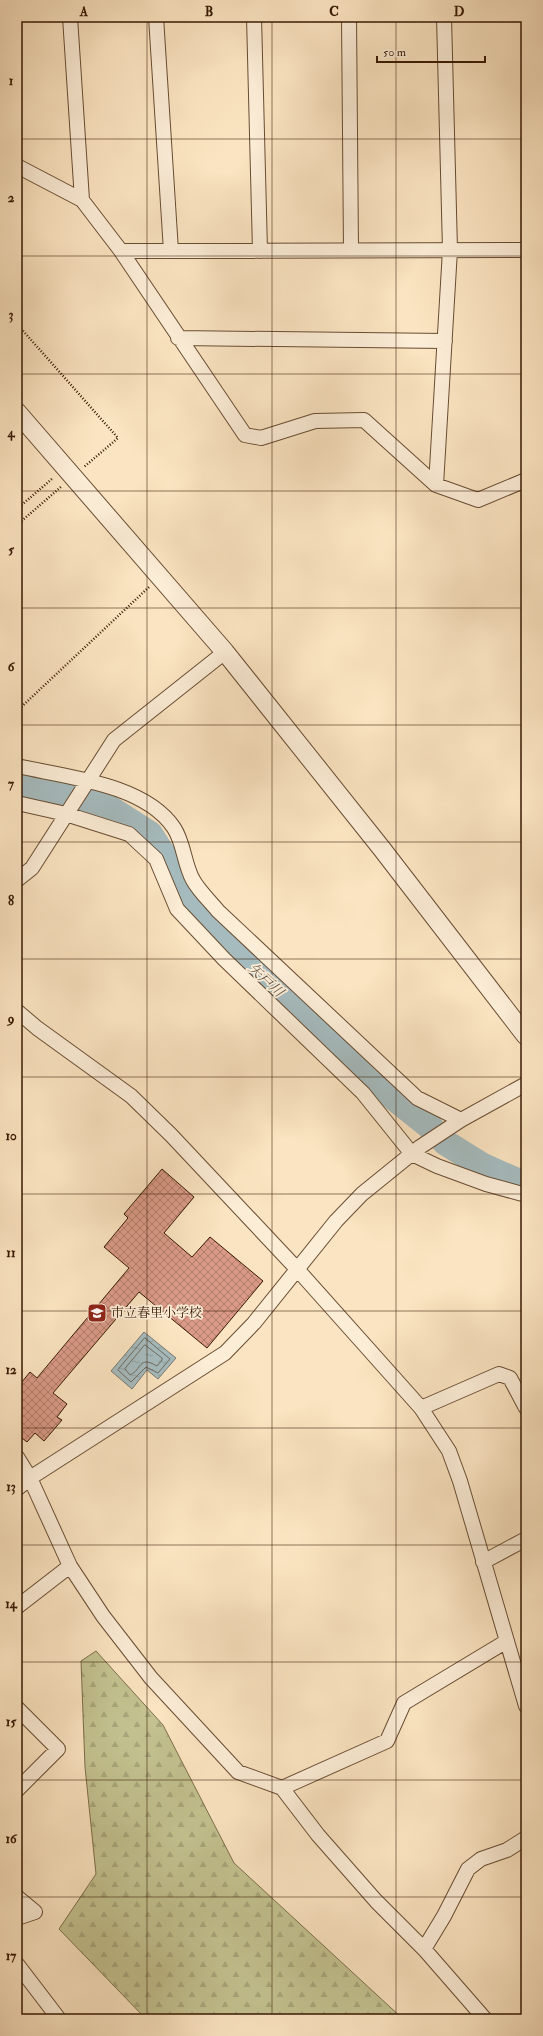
<svg xmlns="http://www.w3.org/2000/svg" width="543" height="2036" viewBox="0 0 543 2036" font-family="'IM FELL Double Pica','Noto Serif JP',serif">
	<style>
		.forest { fill: url(#forest-firs); stroke: #7d6e4a }
		.water { fill: url(#water-ripples); stroke: #797a73 }
		.lines { fill: none; stroke-linecap: round; stroke-linejoin: round }
		.shore { stroke: #6e6a60; stroke-width: 1 }
		.river { stroke: #a5bbbe; stroke-width: 26 }
		.building { fill: url(#building-cross-hatch); stroke: #371903 }
		.minor-casing { stroke: #684c32; stroke-width: 16 }
		.tertiary-casing { stroke: #684c32; stroke-width: 20 }
		.path { stroke: #371903; stroke-width: 2.5; stroke-dasharray: 1 2; stroke-linecap: butt }
		.minor { stroke: #fcedd7; stroke-width: 14 }
		.tertiary { stroke: #fcedd7; stroke-width: 18 }
		.grid { fill: none; stroke: #371903; stroke-width: 1; stroke-opacity: 0.55 }
		.labels { text-anchor: middle; dominant-baseline: central; stroke-width: 3.5; stroke-linejoin: round; paint-order: stroke }
		.poi-label { font-size: 13px; fill: #371903; stroke: #fcedd7; text-anchor: start }
		.water-label { font-size: 14px; font-style: italic; fill: #5e5244; stroke: #fcedd7 }
		.neatline { fill: none; stroke: #371903; stroke-width: 1.5 }
		.grid-label { font-size: 13px; text-anchor: middle; font-weight: bold; fill: #371903 }
	</style>
	<defs>
		<pattern id="forest-firs" width="22" height="20" patternUnits="userSpaceOnUse"><rect width="22" height="20" fill="#c3c290"/><path d="M5 1l3.5 6h-7zM16 11l3.5 6h-7z" fill="#a8a67b"/></pattern>
		<pattern id="water-ripples" width="26" height="14" patternUnits="userSpaceOnUse"><rect width="26" height="14" fill="#a5bbbe"/><path d="M2 4q2-2 4 0t4 0M15 11q2-2 4 0t4 0" fill="none" stroke="#8fa0a2"/></pattern>
		<pattern id="building-cross-hatch" width="8" height="8" patternUnits="userSpaceOnUse"><rect width="8" height="8" fill="#da9a87"/><path d="M0 0l8 8M0 8l8-8" fill="none" stroke="#b27d6c"/></pattern>
	</defs>
	<rect width="100%" height="100%" fill="#fbe4c1"/>
	<filter id="stains"><feTurbulence type="fractalNoise" baseFrequency=".005" numOctaves="4"/><feColorMatrix values="0 0 0 0 .2 0 0 0 0 .09 0 0 0 0 .02 0 0 0 .5 -.17"/></filter>
	<radialGradient id="worn" r=".72"><stop offset=".6" stop-color="#630" stop-opacity="0"/><stop offset="1" stop-color="#630" stop-opacity=".3"/></radialGradient>
	<path class="forest" d="M96,1651L163,1725L234,1863L403,2019H146L59,1929L96,1874L85,1767L81,1661Z"/>
	<path class="water" d="M144,1332L176,1358L158,1379L147,1370L132,1389L111,1371Z"/>
	<g class="lines">
		<path class="shore" d="M145,1338L170,1359L158,1373L146,1367L131,1382L118,1370Z
			M145,1345L162,1358V1360L157,1366C138,1355 142,1370 130,1375L125,1369Z"/>
		<path class="river" d="M17,785L103,804L150,834L168,862L186,904L272,984L378,1085L428,1125L446,1143L483,1166L526,1185"/>
	</g>
	<path class="building" d="M162,1169L194,1197L164,1233L192,1257L210,1237L263,1281L207,1348L139,1292L53,1393L67,1404L57,1417L62,1420L44,1441L35,1433L27,1442L17,1434V1388L30,1372L37,1378L129,1268L104,1247L128,1218L124,1214Z"/>
	<g class="lines">
		<defs>
			<path id="minor" d="M70,17L82,200
				M156,17L171,251
				M254,17L260,251
				M349,17L351,250
				M17,166L82,200L121,251L245,435L261,438L315,421L364,420L436,485L478,500L526,480
				M121,251L526,250
				M178,338L445,341
				M436,485L450,250L444,17
				M17,766C66,777 145,784 174,828C184,843 184,864 193,880C199,891 210,901 218,911L417,1098L461,1120
				M17,803L66,814L129,834L156,859L177,909L224,959L363,1093L412,1154L437,1166L486,1184L526,1195
				M17,880L32,868L114,740L225,652
				M17,1011L37,1028L131,1096L171,1135L297,1269L421,1408L449,1451L460,1481L526,1706
				M421,1408L499,1374L510,1378L526,1408
				M17,1457L30,1478L70,1566L103,1616L151,1678L238,1772L282,1788L318,1835L376,1901L424,1949L485,2019
				M17,1489L30,1478L225,1353L254,1323L336,1221L362,1194L420,1147L461,1120L526,1084
				M483,1562L526,1539
				M17,1607L70,1566
				M17,1708L58,1749L17,1790
				M282,1788L387,1741L404,1703L507,1641
				M17,1897L35,1912L17,1918
				M424,1949L444,1916L468,1869L481,1859L507,1850L526,1838
				M17,1964L59,2019"/>
			<path id="tertiary" d="M17,412L225,652L382,849L526,1036"/>
		</defs>
		<use href="#minor" class="minor-casing"/>
		<use href="#tertiary" class="tertiary-casing"/>
		<path class="path" d="M17,324L118,438L84,467
			M17,509L53,478
			M17,525L62,486
			M17,711L149,587"/>
		<use href="#minor" class="minor"/>
		<use href="#tertiary" class="tertiary"/>
	</g>
	<path class="grid" d="M147,17V2019M272,17V2019M396,17V2019M17,139H526M17,256H526M17,374H526M17,491H526M17,608H526M17,725H526M17,842H526M17,959H526M17,1077H526M17,1194H526M17,1311H526M17,1428H526M17,1545H526M17,1662H526M17,1780H526M17,1897H526"/>
	<defs>
		<symbol id="school-square" viewBox="-11 -11 22 22"><rect x="-9" y="-9" width="18" height="18" rx="4" fill="#8f2418" stroke="#fcedd7"/><path d="M0-5L7-2L0 1L-7-2ZM-4 1L0 2.5L4 1V4Q0 6-4 4Z" fill="#fff"/></symbol>
	</defs>
	<g fill-rule="evenodd">
		<use href="#school-square" x="86" y="1302" width="22" height="22"/>
	</g>
	<g class="labels">
		<g class="poi-label">
			<text x="111" y="1313">市立春里小学校</text>
		</g>
		<g class="water-label">
			<text transform="translate(266 980) rotate(43)">矢戸川</text>
		</g>
	</g>
	<rect width="543" height="2036" fill="none" stroke="#fbe4c1" stroke-width="44"/>
	<path d="M377 56v6h108v-6" fill="none" stroke="#371903" stroke-width="2"/>
	<text x="383" y="56" font-size="12" fill="#371903" stroke="#fcedd7" stroke-width="3" paint-order="stroke">50 m</text>
	<rect x="22" y="22" width="499" height="1992" class="neatline"/>
	<g class="grid-label">
		<text x="84" y="16">A</text>
		<text x="209" y="16">B</text>
		<text x="334" y="16">C</text>
		<text x="459" y="16">D</text>
		<text x="11" y="85">1</text>
		<text x="11" y="202">2</text>
		<text x="11" y="319">3</text>
		<text x="11" y="437">4</text>
		<text x="11" y="554">5</text>
		<text x="11" y="671">6</text>
		<text x="11" y="788">7</text>
		<text x="11" y="905">8</text>
		<text x="11" y="1023">9</text>
		<text x="11" y="1140">10</text>
		<text x="11" y="1257">11</text>
		<text x="11" y="1374">12</text>
		<text x="11" y="1491">13</text>
		<text x="11" y="1608">14</text>
		<text x="11" y="1726">15</text>
		<text x="11" y="1843">16</text>
		<text x="11" y="1960">17</text>
	</g>
	<rect width="100%" height="100%" filter="url(#stains)"/>
	<rect width="100%" height="100%" fill="url(#worn)"/>
</svg>
